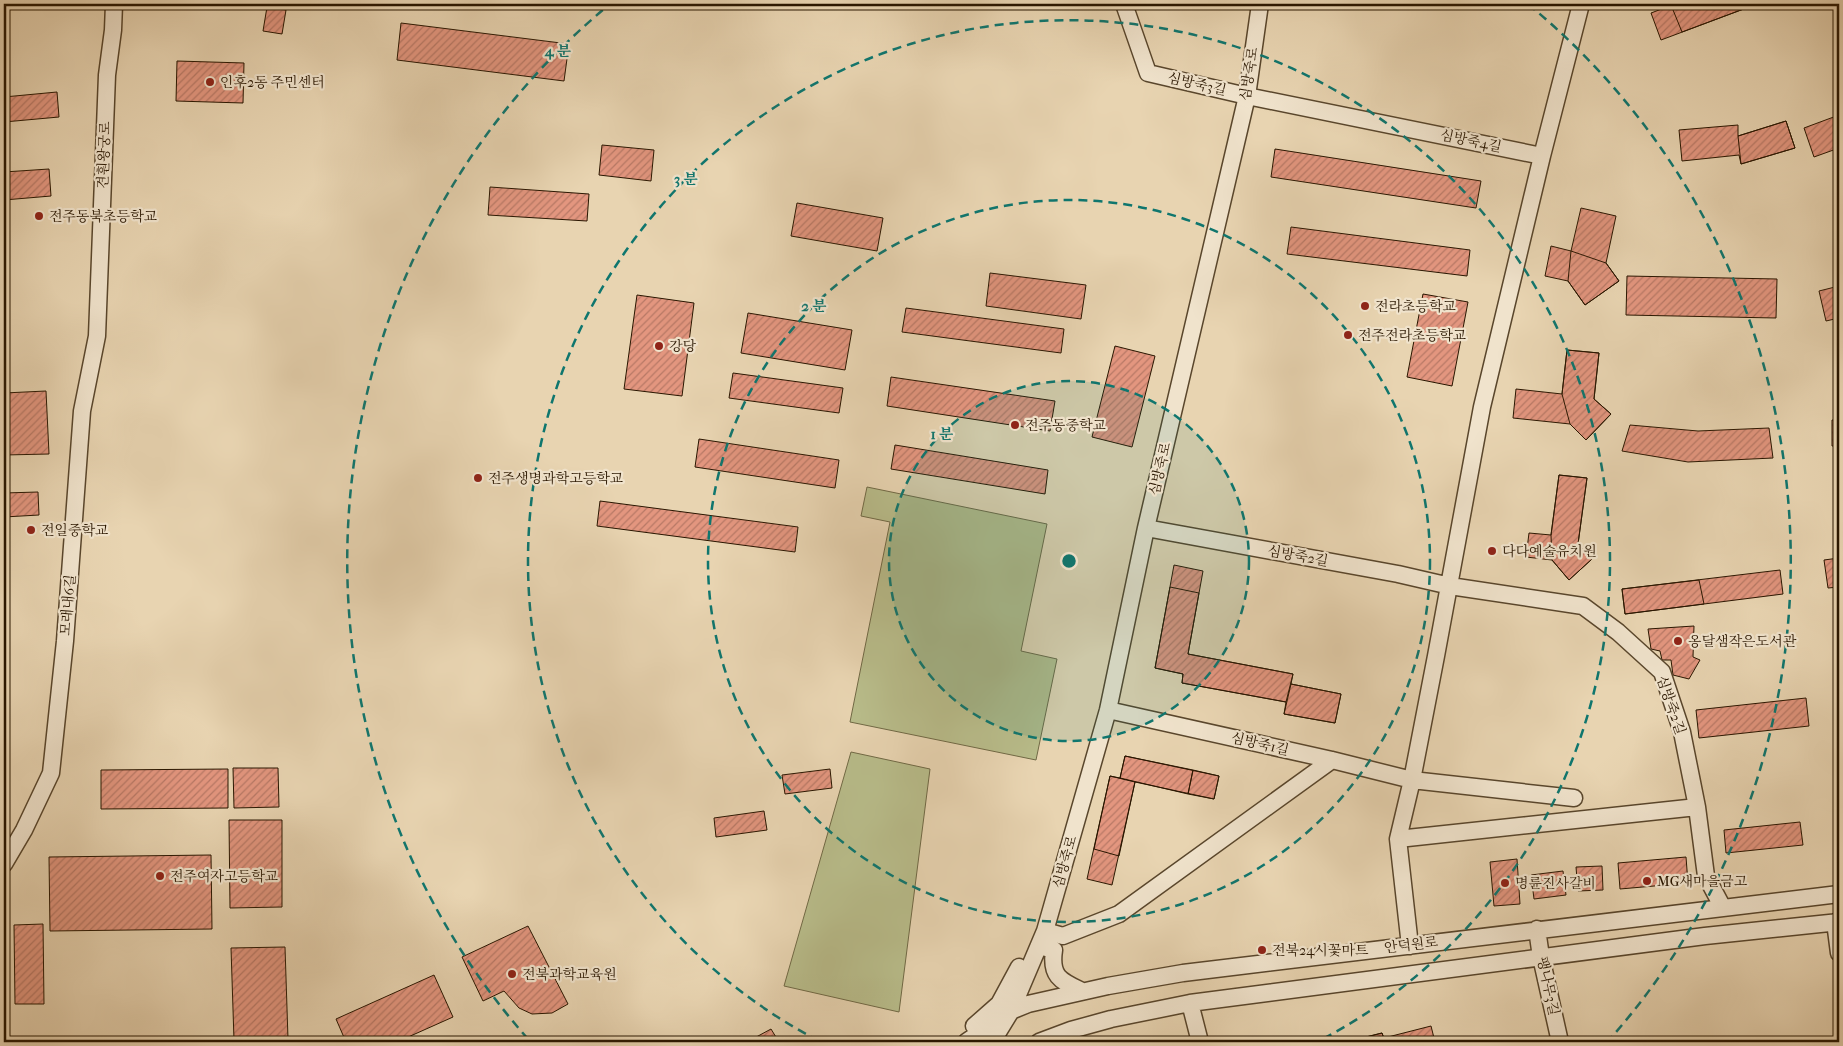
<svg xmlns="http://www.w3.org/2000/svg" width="1843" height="1046" viewBox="0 0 1843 1046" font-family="'IM FELL French Canon','Noto Serif KR',serif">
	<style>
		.green { fill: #b8bc8a; stroke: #706945 }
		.building { fill: url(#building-hatch); stroke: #291600 }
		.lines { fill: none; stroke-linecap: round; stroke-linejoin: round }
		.minor-casing { stroke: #59462c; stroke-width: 19 }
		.minor { stroke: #f0e3cc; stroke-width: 16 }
		.ring { fill: none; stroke: #0f766e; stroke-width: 2.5; stroke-dasharray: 9 6 }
		.poi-dot { fill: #8f2418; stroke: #f0e3cc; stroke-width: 2 }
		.labels { text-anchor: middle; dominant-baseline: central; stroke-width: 4.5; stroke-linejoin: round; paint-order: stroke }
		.street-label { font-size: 14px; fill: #291600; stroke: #f0e3cc }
		.poi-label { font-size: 14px; fill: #291600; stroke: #f0e3cc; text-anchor: start }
		.centre { fill: #0f766e; stroke: #f0e3cc; stroke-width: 2.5 }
		.ring-label { font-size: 15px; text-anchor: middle; font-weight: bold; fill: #0f766e; stroke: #f0e3cc; stroke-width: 4.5; stroke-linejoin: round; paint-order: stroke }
	</style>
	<defs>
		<pattern id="building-hatch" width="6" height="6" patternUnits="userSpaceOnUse" patternTransform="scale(1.25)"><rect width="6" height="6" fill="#e3967f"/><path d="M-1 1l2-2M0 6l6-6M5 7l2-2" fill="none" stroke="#b87966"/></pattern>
	</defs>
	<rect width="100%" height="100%" fill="#e8d4b1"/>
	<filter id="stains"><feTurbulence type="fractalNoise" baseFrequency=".004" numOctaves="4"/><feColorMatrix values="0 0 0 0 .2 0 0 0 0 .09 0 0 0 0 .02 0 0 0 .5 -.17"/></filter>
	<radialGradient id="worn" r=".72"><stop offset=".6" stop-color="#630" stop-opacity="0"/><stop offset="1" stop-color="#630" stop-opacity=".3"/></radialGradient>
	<path class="green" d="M867,487L1047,524L1021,651L1057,659L1036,760L850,722L890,522L861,516Z
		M851,752L930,769L899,1012L784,986Z"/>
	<path class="building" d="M1675,4H1757L1661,40L1651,13Z
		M1675,4H1757L1682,32L1671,5Z
		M267,7L286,10L282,34L263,31Z
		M401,23L569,44L564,81L397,60Z
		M177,61L244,63L243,103L176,101Z
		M57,92L59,117L4,122V97Z
		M1839,115V148L1814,157L1804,128Z
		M1786,121L1795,148L1741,164L1739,155L1682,161L1679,130L1738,125V136Z
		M1786,121L1795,148L1741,164L1738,136Z
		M602,145L654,150L651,181L599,175Z
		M1275,149L1481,181L1476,208L1271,177Z
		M49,169L51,196L4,200V172Z
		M490,187L589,194L587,221L488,215Z
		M797,203L883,218L877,251L791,236Z
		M1581,208L1616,216L1606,263L1619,281L1585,305L1568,281L1545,276L1551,246L1571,251Z
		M1291,227L1470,250L1467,276L1287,254Z
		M1571,251L1606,263L1619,281L1585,305L1568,281Z
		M990,273L1086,285L1081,319L986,306Z
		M1627,276L1777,279L1776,318L1626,315Z
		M1839,286V318L1826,321L1819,291Z
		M1423,294L1468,302L1452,386L1407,377Z
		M637,295L694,303L682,396L624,389Z
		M906,308L1064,329L1061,353L902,332Z
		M748,313L852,330L845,370L741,353Z
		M1115,346L1155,356L1132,447L1092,437Z
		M1567,350L1599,353L1594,399L1611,414L1586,440L1570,424L1513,418L1516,389L1562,394Z
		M1567,350L1599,353L1594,399L1611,414L1586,440L1570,424L1562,394Z
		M733,373L843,388L839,413L729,398Z
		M891,377L1055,401L1050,431L887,406Z
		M46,391L49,454L4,455V393Z
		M1832,420H1839V446H1832Z
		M1630,425L1698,431L1769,428L1773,458L1688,462L1622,451Z
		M699,439L839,460L835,488L695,467Z
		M895,445L1048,470L1045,494L891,469Z
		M1559,475L1587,478L1578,544L1592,559L1569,580L1552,560L1526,557L1529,533L1551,535Z
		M1559,475L1587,478L1578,544L1592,559L1569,580L1552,560L1551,535Z
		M38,492L39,515L4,517V493Z
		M600,501L798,527L795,552L597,526Z
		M1839,558V587L1828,588L1824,560Z
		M1174,565L1203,571L1188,654L1293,674L1291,684L1341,694L1335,723L1284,714L1286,702L1182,683L1183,674L1155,668Z
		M1780,570L1783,594L1625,614L1622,589Z
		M1699,580L1704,604L1625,614L1622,589Z
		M1170,587L1199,593L1188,654L1293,674L1286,702L1182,683L1183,674L1155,668Z
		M1694,626L1693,657L1700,660L1689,679L1673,675L1671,660H1662L1660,651L1651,649L1648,629Z
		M1835,678H1839V704H1838Z
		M1291,684L1341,694L1335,723L1284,714Z
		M1806,698L1809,726L1699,738L1696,710Z
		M1125,756L1219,776L1214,799L1135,782L1112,885L1087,879L1110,776L1120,778Z
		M1125,756L1193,770L1188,794L1120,778Z
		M233,768H278L279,807L234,808Z
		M228,769V808L101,809V770Z
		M830,769L832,788L785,794L782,775Z
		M1193,770L1219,776L1214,799L1188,794Z
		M1110,776L1135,782L1119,856L1094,849Z
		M764,811L767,830L716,837L714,818Z
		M229,820H282V907L230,908Z
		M1800,822L1803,845L1726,853L1724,830Z
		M211,855L212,929L50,931L49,857Z
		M1686,857L1688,883L1620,889L1618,863Z
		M1517,859L1520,904L1494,906L1490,862Z
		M1602,866L1603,890L1578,891L1576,867Z
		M1563,871L1566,895L1534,899L1531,875Z
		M43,924L44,1004H15L14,925Z
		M528,926L568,1004L552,1013L532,1014L519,1008L504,991L483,1001L462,957Z
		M285,947L288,1039L234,1040L231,948Z
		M434,975L453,1017L397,1042H346L336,1019Z
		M1431,1026L1435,1042H1346L1382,1033L1384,1038Z
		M771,1029L779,1042H747Z
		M1382,1033L1385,1042H1346Z"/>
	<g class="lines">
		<defs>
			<path id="minor" d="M1124,4L1148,73L1247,96L1542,156L1581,4
				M1146,528L1398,574L1450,586L1583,606L1618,632L1662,672L1682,732L1697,807L1706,876L1723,908
				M1108,710L1332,760L1412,780L1574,798
				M1398,839L1697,807
				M4,864L24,830L51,773L65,641L82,411L97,336L107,75L113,30L114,4
				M1835,922L1839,953
				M1537,929L1541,957L1560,1042
				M1045,931L1063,936L1119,914L1332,760
				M1039,946L1054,950C1050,977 1061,981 1082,991
				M1410,946L1398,839L1412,780L1436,656L1482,407L1542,156
				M1190,1003L1200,1042
				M974,1026L999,1004L1019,967
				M966,1042L1011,1011L1028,1004L1108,986L1183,973L1839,894
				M992,1042L1011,1011L1045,931L1108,710L1146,528L1247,96L1260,4
				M1039,1042L1071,1030L1111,1019L1190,1003L1705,936L1839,922"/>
		</defs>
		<use href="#minor" class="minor-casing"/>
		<use href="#minor" class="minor"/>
	</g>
	<circle cx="1069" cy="561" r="180" fill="#0f766e" fill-opacity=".12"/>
	<g class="ring">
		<circle cx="1069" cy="561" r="180"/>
		<circle cx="1069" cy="561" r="361"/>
		<path d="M819 1041A541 541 0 1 1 1319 1041"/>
		<path d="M528 1039A722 722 0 0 1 610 4M1528 4A722 722 0 0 1 1610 1039"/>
	</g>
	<g class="poi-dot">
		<circle cx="210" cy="82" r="5"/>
		<circle cx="39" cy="216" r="5"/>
		<circle cx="1365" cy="306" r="5"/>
		<circle cx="1348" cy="335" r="5"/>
		<circle cx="659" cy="346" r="5"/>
		<circle cx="1015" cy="425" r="5"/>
		<circle cx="478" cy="478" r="5"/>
		<circle cx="31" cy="530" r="5"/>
		<circle cx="1492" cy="551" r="5"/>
		<circle cx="1678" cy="641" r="5"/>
		<circle cx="160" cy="876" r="5"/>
		<circle cx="1647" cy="881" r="5"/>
		<circle cx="1505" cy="883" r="5"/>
		<circle cx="1262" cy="950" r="5"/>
		<circle cx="512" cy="974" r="5"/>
	</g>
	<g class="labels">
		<g class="street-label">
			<text transform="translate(1249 74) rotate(-81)">심방죽로</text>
			<text transform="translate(1197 84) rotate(13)">심방죽3길</text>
			<text transform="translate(1471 141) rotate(12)">심방죽4길</text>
			<text transform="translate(104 155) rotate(-88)">견훤왕궁로</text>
			<text transform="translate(1160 469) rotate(-77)">심방죽로</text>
			<text transform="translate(1298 556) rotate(10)">심방죽2길</text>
			<text transform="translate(68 605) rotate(-85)">모래내6길</text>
			<text transform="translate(1671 705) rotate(71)">심방죽2길</text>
			<text transform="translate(1260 744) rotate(13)">심방죽1길</text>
			<text transform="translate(1065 862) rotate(-74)">심방죽로</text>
			<text transform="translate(1411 945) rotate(-7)">안덕원로</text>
			<text transform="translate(1548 986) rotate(78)">팽나무3길</text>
		</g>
		<g class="poi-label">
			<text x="220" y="82">인후2동 주민센터</text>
			<text x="49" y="216">전주동북초등학교</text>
			<text x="1375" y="306">전라초등학교</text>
			<text x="1358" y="335">전주전라초등학교</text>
			<text x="669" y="346">강당</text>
			<text x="1025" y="425">전주동중학교</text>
			<text x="488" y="478">전주생명과학고등학교</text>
			<text x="41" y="530">전일중학교</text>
			<text x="1502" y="551">다다예술유치원</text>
			<text x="1688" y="641">옹달샘작은도서관</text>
			<text x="170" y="876">전주여자고등학교</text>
			<text x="1657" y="881">MG새마을금고</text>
			<text x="1515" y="883">명륜진사갈비</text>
			<text x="1272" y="950">전북24시꽃마트</text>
			<text x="522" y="974">전북과학교육원</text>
		</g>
	</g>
	<circle cx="1069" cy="561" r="8" class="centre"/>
	<g class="ring-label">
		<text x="558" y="56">4 분</text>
		<text x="686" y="184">3 분</text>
		<text x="814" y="311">2 분</text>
		<text x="942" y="439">1 분</text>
	</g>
	<rect width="1843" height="1046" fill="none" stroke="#e8d4b1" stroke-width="20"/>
	<rect x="5" y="5" width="1833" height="1036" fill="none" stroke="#291600" stroke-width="2.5"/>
	<rect x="10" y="10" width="1823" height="1026" fill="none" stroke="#291600"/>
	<rect width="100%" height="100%" filter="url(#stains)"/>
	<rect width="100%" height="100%" fill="url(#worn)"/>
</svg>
